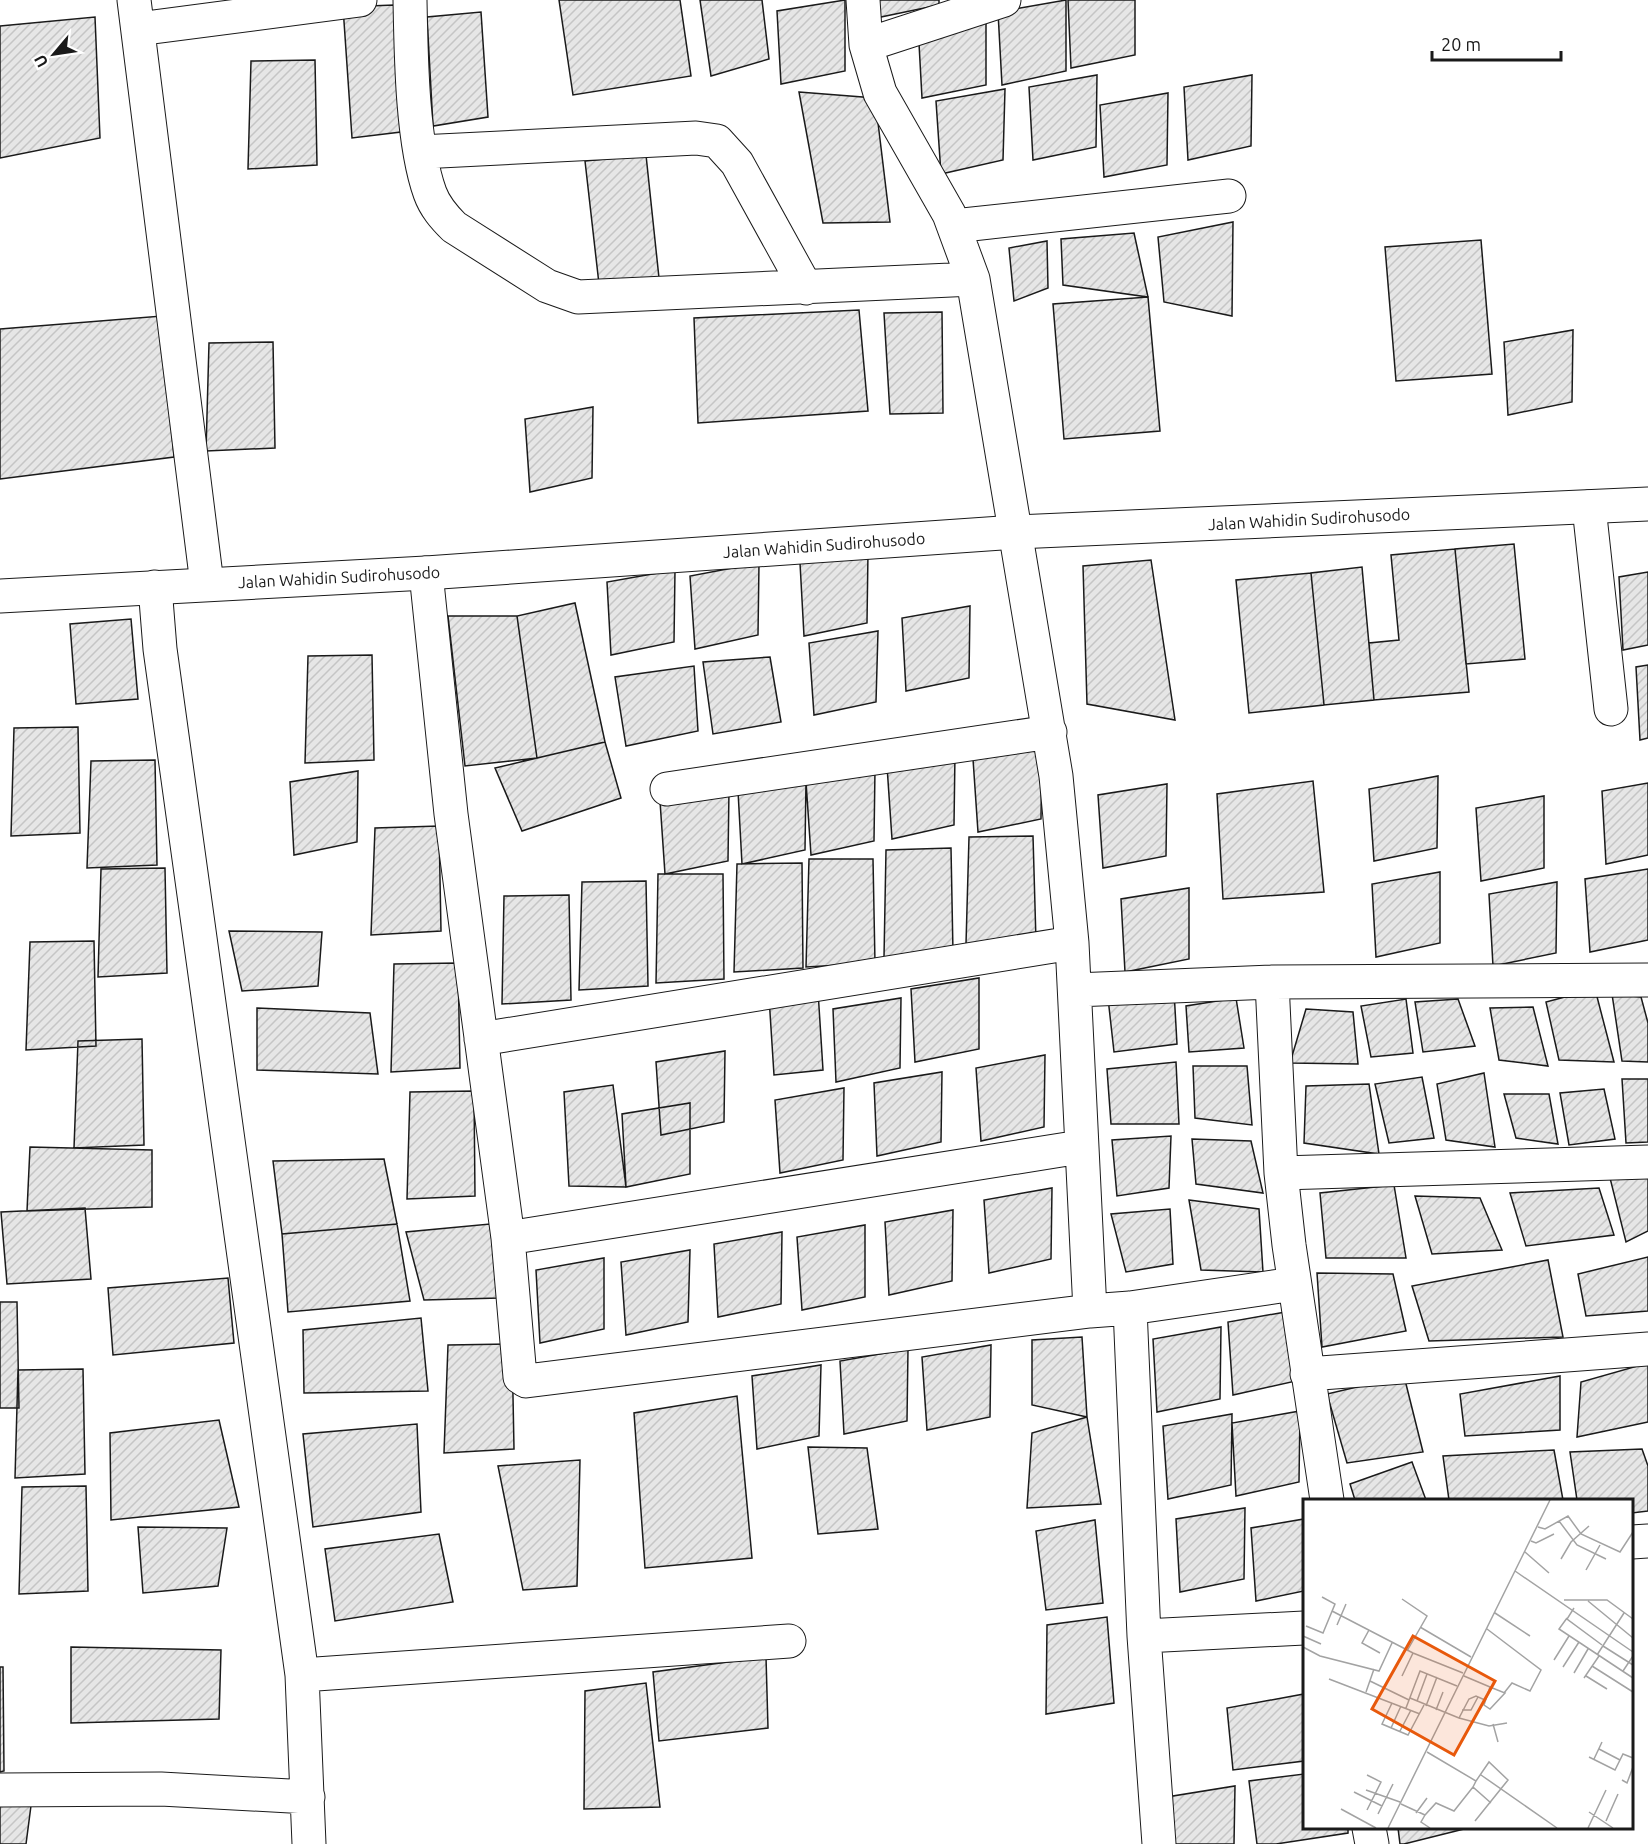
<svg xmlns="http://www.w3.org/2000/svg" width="1648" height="1844" viewBox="0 0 1648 1844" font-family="Ubuntu,sans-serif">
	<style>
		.building { fill: url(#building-hatch); stroke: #1a1a1a; stroke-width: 1.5 }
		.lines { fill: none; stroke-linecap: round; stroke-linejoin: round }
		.minor-casing { stroke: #1a1a1a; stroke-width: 35 }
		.trunk-casing { stroke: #1a1a1a; stroke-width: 35 }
		.minor { stroke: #fff; stroke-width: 33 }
		.trunk { stroke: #fff; stroke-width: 33 }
		.labels { text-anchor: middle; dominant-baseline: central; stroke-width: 4.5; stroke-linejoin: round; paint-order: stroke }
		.street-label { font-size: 16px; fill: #1a1a1a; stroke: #fff }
		.inset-road { fill: none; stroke: #a3a3a3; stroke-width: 1.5 }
		.view { fill: #e8590c; fill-opacity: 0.15; stroke: #e8590c; stroke-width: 3 }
		.inset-edge { fill: none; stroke: #1a1a1a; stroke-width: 3 }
	</style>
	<defs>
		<pattern id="building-hatch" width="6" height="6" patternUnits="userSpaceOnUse" patternTransform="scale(1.5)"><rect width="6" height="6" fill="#e6e6e6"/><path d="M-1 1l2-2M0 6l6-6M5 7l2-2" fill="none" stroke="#c5c5c5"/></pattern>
	</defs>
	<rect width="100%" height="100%" fill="#fff"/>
	<path class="building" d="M559,0H680L691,76L573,95Z
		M700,0H762L769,59L711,76Z
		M845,0V71L781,84L777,11Z
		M875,0H939V5L876,18Z
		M1066,0V71L1002,85L998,12Z
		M1068,0H1135V55L1071,68Z
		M394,5L409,131L352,138L343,7Z
		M481,12L488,117L433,126L427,17Z
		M986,13V85L922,98L918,25Z
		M95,17L100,138L0,158V26Z
		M315,60L317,165L248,169L251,61Z
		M1097,75L1096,147L1033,160L1029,87Z
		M1252,75L1251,146L1188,160L1184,87Z
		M1005,89L1003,160L941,174L936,101Z
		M799,92L875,98L890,222L823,223Z
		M1168,93L1167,165L1104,177L1100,105Z
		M646,155L659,278L599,284L585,161Z
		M1233,222L1232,316L1164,302L1158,237Z
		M1134,233L1148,297L1063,285L1061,239Z
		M1481,240L1492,374L1396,381L1385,247Z
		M1047,241L1048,288L1014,301L1009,248Z
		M1148,297L1160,431L1064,439L1053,304Z
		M859,310L868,411L698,423L694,318Z
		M942,312L943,413L890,414L884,313Z
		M162,316L174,457L0,479V329Z
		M1573,330L1572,402L1508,415L1504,342Z
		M273,342L275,448L206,451L209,343Z
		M593,407L592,478L530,492L525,419Z
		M1514,544L1525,659L1466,664L1455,549Z
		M1455,549L1469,692L1374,700L1369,643L1399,640L1391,555Z
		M868,552L867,623L804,636L800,563Z
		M1151,560L1175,720L1087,704L1083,566Z
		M759,563L758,635L695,649L690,576Z
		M1362,567L1374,700L1324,705L1311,573Z
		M675,570L674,642L611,655L607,582Z
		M1648,572V645L1623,650L1619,577Z
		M1311,573L1324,705L1249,713L1236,580Z
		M575,603L605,742L537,758L517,616Z
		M970,606L969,678L906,691L902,618Z
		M448,616H517L537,758L465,766Z
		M131,619L138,699L76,704L70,624Z
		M878,631L876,702L814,715L809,643Z
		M372,655L374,760L305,763L308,656Z
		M770,657L781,722L713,734L703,662Z
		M1648,665V738L1640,740L1636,667Z
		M694,666L698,731L626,746L615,677Z
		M78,727L80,833L11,836L14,728Z
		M605,742L621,798L522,831L495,768Z
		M1042,747L1041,819L978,832L973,759Z
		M955,753L954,825L892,839L887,766Z
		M155,760L157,865L87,868L91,761Z
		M875,769L874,841L811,855L806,782Z
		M358,771L357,842L294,855L290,782Z
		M1438,776L1437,848L1374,861L1369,789Z
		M806,780L805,850L742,864L738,791Z
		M1313,781L1324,892L1223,899L1217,794Z
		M1648,783V855L1606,864L1602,791Z
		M1167,784L1166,856L1103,868L1098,795Z
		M729,789L728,861L665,874L660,801Z
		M1544,796V868L1481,881L1476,808Z
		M439,826L441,931L371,935L375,828Z
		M1033,836L1036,941L966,944L969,837Z
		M951,848L953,953L884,957L886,850Z
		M809,859H873L875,963L806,967Z
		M802,863L803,968L734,972L737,864Z
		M165,868L167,973L98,977L101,869Z
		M1648,869V940L1590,952L1585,879Z
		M1440,872V943L1376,957L1372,884Z
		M658,874H723L724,979L656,983Z
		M646,881L648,986L579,990L582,882Z
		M1557,882L1556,953L1493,966L1489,894Z
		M1189,888V959L1125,972L1121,899Z
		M569,895L571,1000L502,1004L504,896Z
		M229,931L322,932L318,986L242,991Z
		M94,941L96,1046L26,1050L30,942Z
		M458,963L460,1068L391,1072L394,964Z
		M979,978V1049L915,1062L911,989Z
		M1595,989L1614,1062L1559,1060L1546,1002Z
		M818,991L823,1070L774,1075L769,997Z
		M1174,991L1177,1044L1114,1052L1108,998Z
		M1612,994L1641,997L1648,1023V1062L1622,1061Z
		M901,998L900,1068L836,1082L833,1009Z
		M1236,998L1244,1048L1189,1052L1186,1006Z
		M1406,999L1413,1053L1371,1057L1361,1006Z
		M1458,999L1475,1046L1423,1052L1415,1002Z
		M1533,1007L1548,1066L1499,1060L1490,1008Z
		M257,1008L370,1013L378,1074L257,1070Z
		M1306,1009L1353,1012L1358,1064L1290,1063Z
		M142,1039L144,1145L74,1148L78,1041Z
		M725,1051L724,1122L661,1135L656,1062Z
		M1045,1055L1044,1127L981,1141L976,1068Z
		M1176,1062L1179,1124H1111L1107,1069Z
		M1193,1066H1247L1252,1125L1195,1118Z
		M942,1072L941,1142L877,1156L874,1083Z
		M1484,1073L1495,1147L1446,1140L1437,1084Z
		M1422,1077L1434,1138L1389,1143L1375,1084Z
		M1622,1079H1648V1142L1626,1143Z
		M1369,1084L1379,1154L1304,1143L1306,1086Z
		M613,1085L626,1187L569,1186L564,1092Z
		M844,1088L843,1160L780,1173L775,1100Z
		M1604,1089L1615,1139L1569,1145L1560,1093Z
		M474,1091L475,1196L407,1199L410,1092Z
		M1504,1094H1549L1558,1144L1516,1138Z
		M690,1103V1174L626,1187L622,1114Z
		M1171,1136L1169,1188L1117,1196L1112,1140Z
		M1192,1139L1251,1141L1263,1193L1196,1184Z
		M30,1147L152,1150V1207L27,1211Z
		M384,1159L397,1224L282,1234L273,1161Z
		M1648,1175V1231L1626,1242L1610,1178Z
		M1394,1185L1406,1258H1326L1320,1193Z
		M1052,1188L1051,1259L989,1273L984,1200Z
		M1599,1188L1614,1235L1526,1246L1510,1193Z
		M1415,1196L1480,1198L1502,1250L1432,1254Z
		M1189,1200L1259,1209L1263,1272L1201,1270Z
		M85,1208L91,1279L7,1284L1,1212Z
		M1170,1209L1173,1264L1126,1272L1111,1214Z
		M953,1210L952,1281L889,1295L885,1222Z
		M397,1224L410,1301L288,1312L282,1234Z
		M490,1224L499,1298L424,1300L406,1232Z
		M865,1225V1297L802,1310L797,1237Z
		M782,1232L781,1304L718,1317L714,1244Z
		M690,1250L688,1322L626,1335L621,1262Z
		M1648,1257V1311L1586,1316L1578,1274Z
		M604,1258V1329L540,1343L536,1270Z
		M1548,1260L1563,1337L1429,1341L1412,1286Z
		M1317,1273L1393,1274L1406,1331L1322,1347Z
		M228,1278L234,1343L113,1355L108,1288Z
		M0,1302H17L19,1408H0Z
		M1297,1310L1296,1381L1233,1395L1228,1322Z
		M421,1318L428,1391L304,1393L303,1330Z
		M1221,1327L1220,1399L1157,1412L1153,1339Z
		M1082,1337L1087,1417L1032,1405V1340Z
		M512,1344L514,1449L444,1453L448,1345Z
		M991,1345L990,1417L927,1430L922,1357Z
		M908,1349L907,1421L844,1434L840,1361Z
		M1648,1363V1422L1577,1437L1581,1382Z
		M821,1365L819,1436L757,1449L752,1376Z
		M83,1369L85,1474L15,1478L18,1370Z
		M1404,1376L1423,1452L1347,1463L1327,1394Z
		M1560,1376V1430L1465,1436L1460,1394Z
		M737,1396L752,1558L645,1568L634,1413Z
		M1300,1411L1299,1482L1236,1496L1232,1423Z
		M1232,1414L1231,1485L1168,1499L1163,1426Z
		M1087,1417L1101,1504L1027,1508L1032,1433Z
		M219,1420L239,1507L111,1520L110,1433Z
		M417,1424L421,1512L313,1527L303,1434Z
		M808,1447L867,1448L878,1529L818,1534Z
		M1642,1449L1648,1466V1511L1632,1513V1500H1577L1570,1452Z
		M1554,1450L1563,1500H1449L1443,1456Z
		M580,1460L577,1586L523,1590L498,1466Z
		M1412,1462L1426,1500H1355L1350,1484Z
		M86,1486L88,1591L19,1594L22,1487Z
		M1245,1508L1244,1579L1180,1592L1176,1519Z
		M1304,1519V1591L1256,1601L1251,1528Z
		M1095,1520L1103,1603L1046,1610L1036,1531Z
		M138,1527L227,1528L218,1586L143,1593Z
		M439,1534L453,1602L335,1621L325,1549Z
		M1107,1617L1114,1703L1046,1714L1047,1625Z
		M71,1647L221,1650L219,1719L71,1723Z
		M766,1657L768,1728L659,1741L653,1672Z
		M0,1667H3L4,1771L0,1772Z
		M646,1683L660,1807L584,1809L585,1691Z
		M1304,1694V1761L1233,1770L1227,1708Z
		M1304,1774V1828H1348V1833L1276,1844H1257L1249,1781Z
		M1235,1786L1234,1844H1170L1167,1797Z
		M0,1796L32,1798L26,1844H0Z
		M1398,1828H1468L1404,1844H1400Z"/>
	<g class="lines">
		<defs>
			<path id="minor" d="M134,0L207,584
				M410,0C411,55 412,143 430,193C435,207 444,217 454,227L547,286L578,297L973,279L1056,776L1072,943L1090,1311
				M863,0L866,45L880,93L949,214L973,279
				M138,29L360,0
				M866,45L1004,0
				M420,152L696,138L717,141L737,163L806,288
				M954,226L1229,196
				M1589,507L1611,709
				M426,573L451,814L508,1238L520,1377L526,1381L1090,1311L1130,1308L1294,1284
				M155,587L160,649L302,1675L309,1844
				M667,789L1050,732
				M1272,982L1281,1173L1289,1245L1327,1500
				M1075,990L1272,982L1648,980
				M481,1039L1072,943
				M1281,1173L1648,1162
				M508,1238L1080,1147
				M1130,1308L1144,1636L1159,1844
				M1307,1374L1648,1349
				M1632,1542L1648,1541
				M1144,1636L1304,1628
				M302,1675L789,1641
				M0,1790L161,1789L308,1797
				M1369,1828L1372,1844"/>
			<path id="trunk" d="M0,596L426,573L1016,532L1648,504"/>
		</defs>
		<use href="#minor" class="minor-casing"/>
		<use href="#trunk" class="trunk-casing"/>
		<use href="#minor" class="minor"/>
		<use href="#trunk" class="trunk"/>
	</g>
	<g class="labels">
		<g class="street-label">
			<text transform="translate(1309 519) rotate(-3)">Jalan Wahidin Sudirohusodo</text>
			<text transform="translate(824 545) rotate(-4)">Jalan Wahidin Sudirohusodo</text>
			<text transform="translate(339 577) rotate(-3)">Jalan Wahidin Sudirohusodo</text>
		</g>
	</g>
	<g transform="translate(1303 1499)">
		<rect width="330" height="330" fill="#fff"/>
		<path class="inset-road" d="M256,22L274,46L303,60M235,28L242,30L265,17L278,35L317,53L330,33M228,42L233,44L251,35M222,53L246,74M258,60L268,43L286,27M283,71L297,46M212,72L330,153M99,100L124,117L104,152M261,101H304L330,120M285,102L330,139M271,109L264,120L299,146M29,112L110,154L160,174M192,114L227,137M264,119L256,130L330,179M34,126L43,105M3,127L20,134L32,105L19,98M117,128L168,158M184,130L238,171L227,192L209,184L201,194M66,131L59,144L77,154M0,137L18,145M300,147L330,166M0,148L17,157L76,172L89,144M294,156L321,114M251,161L266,137M289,167L330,193M260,168L276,143M320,172L330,157M271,174L285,150M99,177L110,154M161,177L187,188L202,194L187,210L181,206L187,188M283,177L304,190M281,179L296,157M26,180L117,215M67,182L106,201M63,193L71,170M107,199L156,219L166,200L173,197L182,201M114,202L124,175M89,204L79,225L105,236L121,206M123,207L134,178M103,209L117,172L154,187M133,211L140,193M159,211H168L175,198M156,219L186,227L204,224M190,225L195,243M88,229L98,207M97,232L108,211M296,250L317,261M124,253L173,282L170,288L188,304M286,258L312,271L320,255L330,259M291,260L299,243M178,276L254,329M319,281L324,284L330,268M63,291L97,303M51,293L79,307M98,305L122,316L133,304L151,312L170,288M38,310L73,329M64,311L78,283L64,276M286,313L310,329M113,314L124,299M75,315L90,285M122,316L118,323L127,329M172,322L205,281L186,263L173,282M303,322L315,295M85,329L247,1M285,329L303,291"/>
		<path class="view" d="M110,137L192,182L151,256L69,210Z"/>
		<rect width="330" height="330" class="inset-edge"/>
	</g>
	<g transform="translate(54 54) rotate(241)" stroke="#ffffff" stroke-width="4.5" paint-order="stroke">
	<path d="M0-4.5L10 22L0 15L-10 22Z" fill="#1a1a1a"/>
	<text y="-9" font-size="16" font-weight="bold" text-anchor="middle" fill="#1a1a1a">U</text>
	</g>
	<path d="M1432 51v9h129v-9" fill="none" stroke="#1a1a1a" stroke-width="3"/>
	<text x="1441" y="51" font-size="18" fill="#1a1a1a" stroke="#ffffff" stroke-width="4.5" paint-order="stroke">20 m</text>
</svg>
